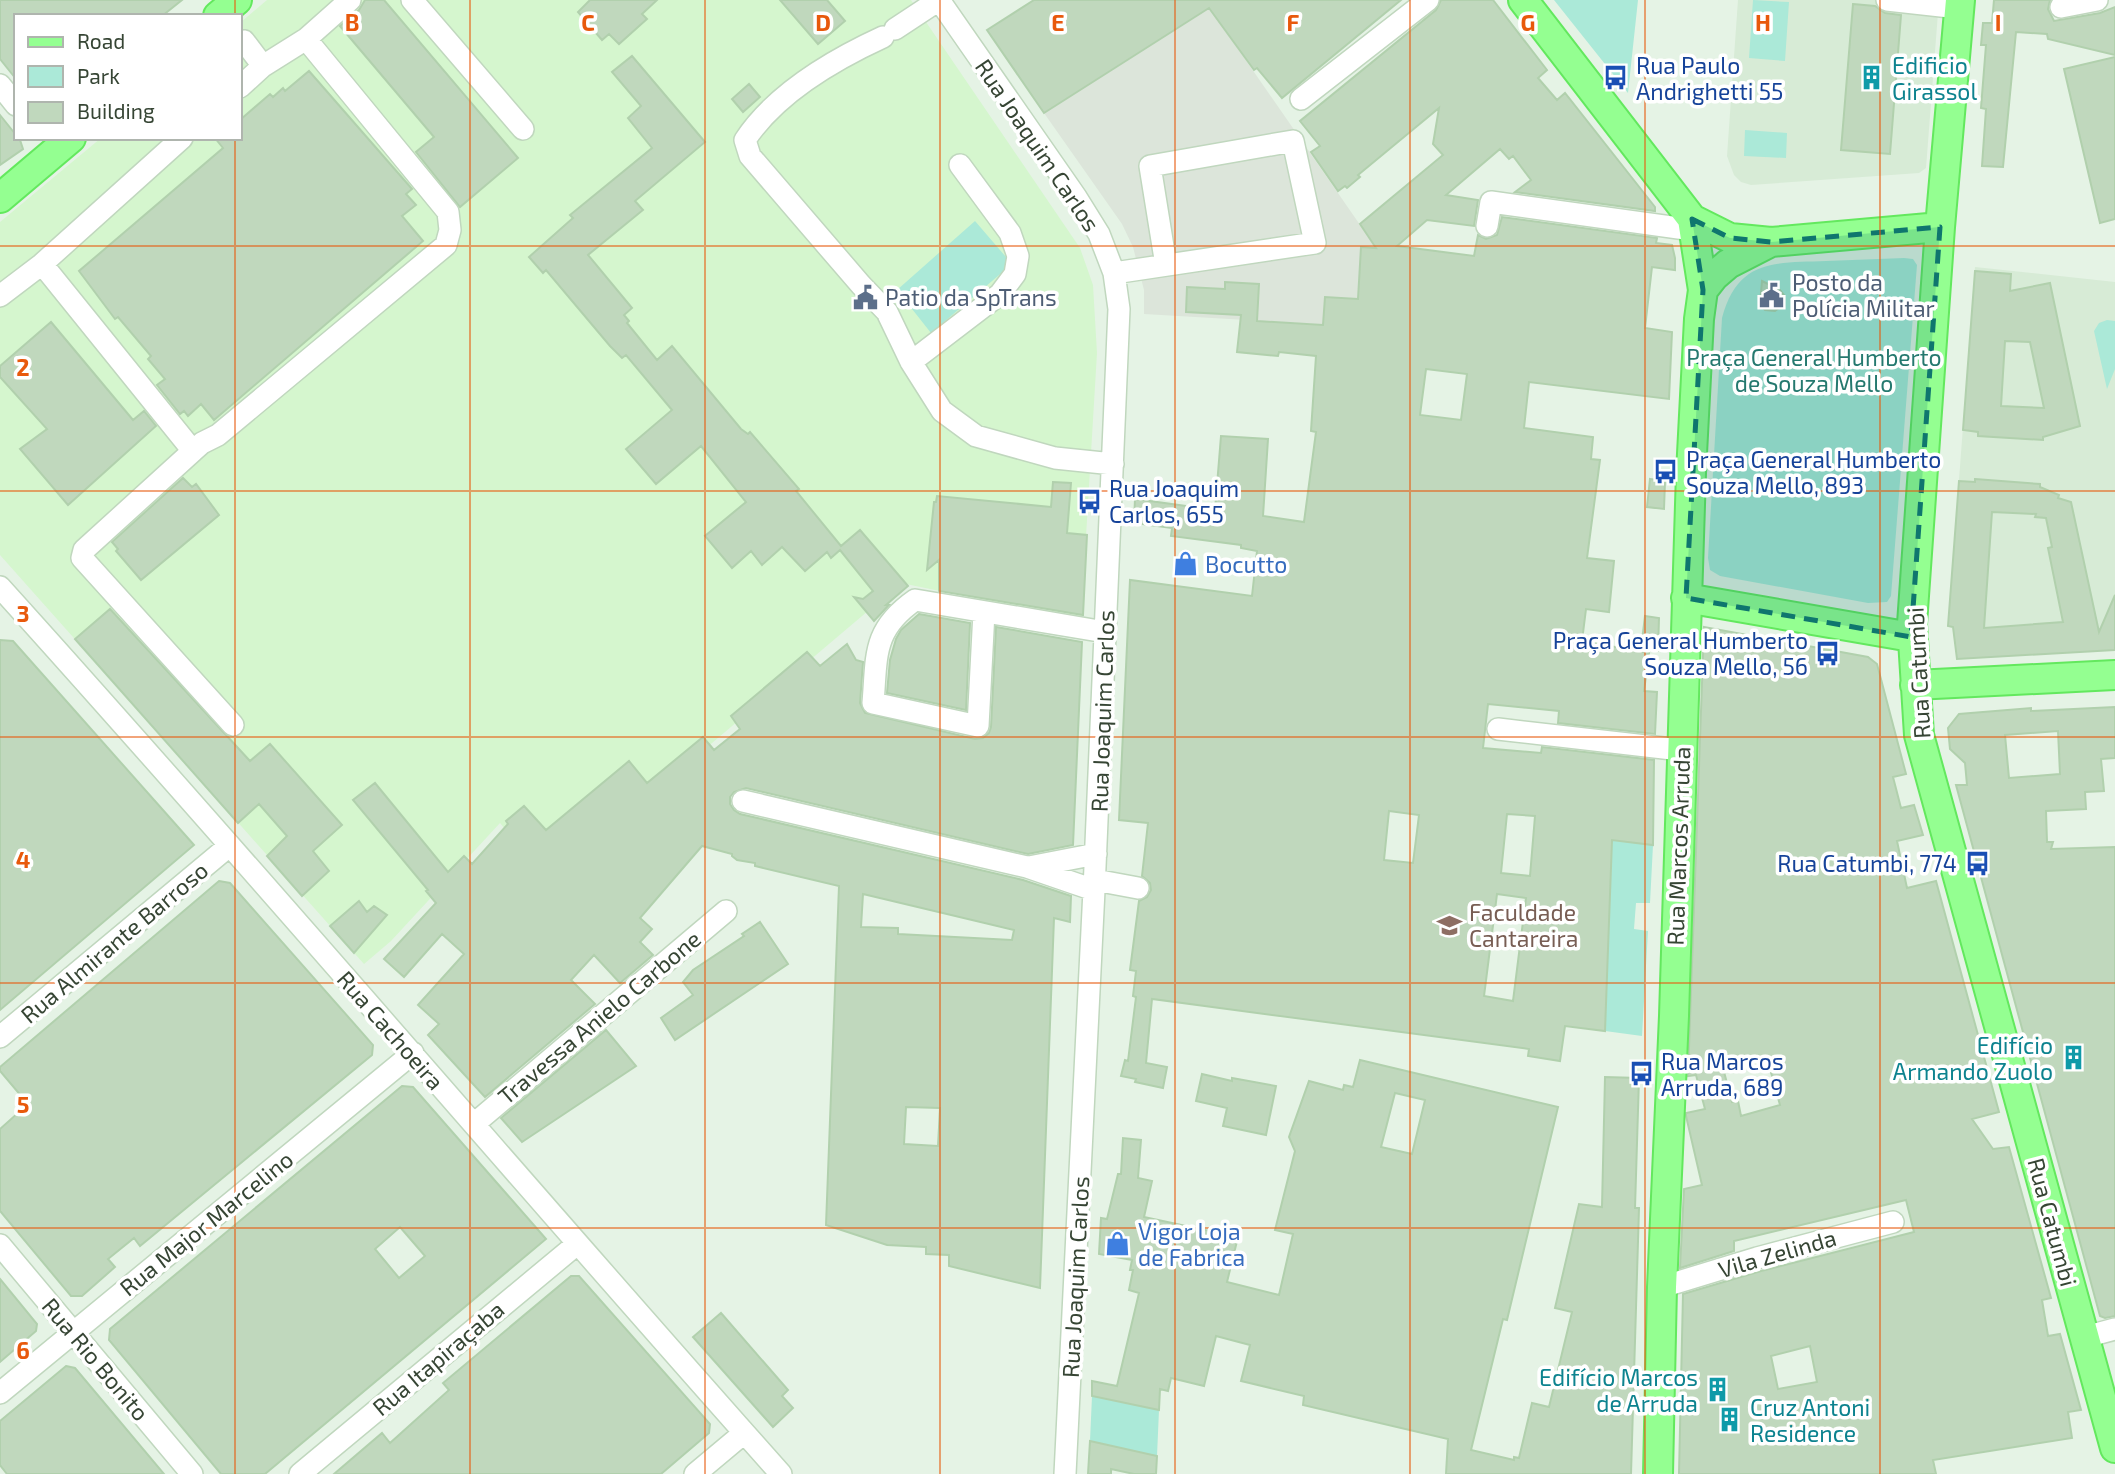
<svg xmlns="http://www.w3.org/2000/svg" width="2115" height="1474" viewBox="0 0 2115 1474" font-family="'Exo 2',sans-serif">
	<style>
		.residential { fill: #d7ebd6 }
		.commercial { fill: #d5f6ce }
		.industrial { fill: #dce5da }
		.green { fill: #abe9d8 }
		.building { fill: #c0d8bd; stroke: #b1d0ad; stroke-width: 2; fill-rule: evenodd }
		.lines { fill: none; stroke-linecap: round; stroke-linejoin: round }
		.minor-casing { stroke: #c0d7be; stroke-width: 24 }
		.major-casing { stroke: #63e85e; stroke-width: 32 }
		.minor { stroke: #fff; stroke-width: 21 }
		.major { stroke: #94ff91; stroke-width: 28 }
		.marked { fill: #0f766e; fill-opacity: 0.2; stroke: #0f766e; stroke-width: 5; stroke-dasharray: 14 9; stroke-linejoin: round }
		.grid { fill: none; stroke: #e8590c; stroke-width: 2; stroke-opacity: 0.55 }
		.labels { text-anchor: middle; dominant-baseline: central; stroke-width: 7; stroke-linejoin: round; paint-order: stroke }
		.transit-label { font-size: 23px; fill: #164399; stroke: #fff; text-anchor: start }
		.culture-label { font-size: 23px; fill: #0d838f; stroke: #fff; text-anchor: start }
		.street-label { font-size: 23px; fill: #364534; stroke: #fff }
		.service-label { font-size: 23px; fill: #4e5e75; stroke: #fff; text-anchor: start }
		.park-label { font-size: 23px; fill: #25796f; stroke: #fff }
		.shop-label { font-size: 23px; fill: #366cbe; stroke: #fff; text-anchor: start }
		.education-label { font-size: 23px; fill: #785e54; stroke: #fff; text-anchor: start }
		.grid-label { font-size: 23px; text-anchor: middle; font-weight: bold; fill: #e8590c; stroke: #fff; stroke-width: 7; stroke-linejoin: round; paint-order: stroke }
	</style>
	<rect width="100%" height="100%" fill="#e5f3e5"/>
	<path class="residential" d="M1738,0H1939L1926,168L1919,173L1751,185L1741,182L1734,175L1727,156Z
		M1975,267L2115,282V650L1957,659L1953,627L1948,626Z"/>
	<path class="commercial" d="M267,0H911L1080,248L1093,285L1097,353L1081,620L901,583L549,881L500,823L391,941L364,964L0,555V222L101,138H240V23Z"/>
	<path class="industrial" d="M1209,7L1383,258L1384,328L1144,314V290L1133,247L1122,224L1044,113Z"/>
	<path class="green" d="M1554,0H1638L1628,93Z
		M1753,0L1789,2L1785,61L1749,58Z
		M1745,130L1787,133L1786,158L1744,156Z
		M975,221L1012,264L931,333L897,290Z
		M1904,258L1913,259L1917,265L1891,596L1887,602L1868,603L1720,576L1710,570L1708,558L1722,318C1738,258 1776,263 1826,261C1852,260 1878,259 1904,258Z
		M2107,320L2115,321V369L2107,389L2094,331L2099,323Z
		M1612,840L1653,845L1650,903H1636L1634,929L1648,931L1642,1036L1605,1031Z
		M1092,1396L1159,1410L1157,1456L1090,1441Z"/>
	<path class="building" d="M0,0H182L162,16H16V79L0,59Z
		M365,0H384L518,158L460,207L416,152L434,137L340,26L359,10Z
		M590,0H657L642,14L647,19L619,44L609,34L602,40L578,12Z
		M780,0H827L845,21L818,44Z
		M1034,0H1401L1282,98L1257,68L1254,70L1209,8L1044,113L987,30Z
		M1441,0H1493L1547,70L1538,78L1557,100L1565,93L1655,207V211L1515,192L1531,180L1513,156L1509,159L1500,149L1446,195L1478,200L1474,226L1427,220L1397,246L1474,256L1478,235L1486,239L1497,235L1502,217L1657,238L1656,243L1672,245L1675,258V270L1652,267L1645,328L1672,332L1669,399L1529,382L1524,428L1593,437L1591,459L1600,460L1587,558L1614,561L1609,612L1586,609L1582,641L1649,653L1644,691L1657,692L1655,734L1558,723L1559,711L1488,704L1483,748L1541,753L1542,747L1654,760L1653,845L1612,840L1605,1031L1565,1026L1560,1061L1528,1056L1529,1049L1152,999L1146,1063L1167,1067L1163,1088L1135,1082L1136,1079L1121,1076L1125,1060L1128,1061L1136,997L1133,996L1136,971L1130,970L1139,901L1147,897L1151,890L1150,883L1142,876L1148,823L1119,820L1130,580L1252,596L1257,551L1241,548V545L1171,536L1172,528L1134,523L1135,499L1215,510L1221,436L1268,439L1263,516L1304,522L1316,432L1311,431L1316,356L1279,352L1278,356L1237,352L1241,315L1186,312L1187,287L1225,289V282L1259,284L1257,321L1323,325L1325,297L1358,299L1361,247L1376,248L1360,224L1443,155L1433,144L1439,108L1358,175L1360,177L1347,188L1345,186L1338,191L1311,152L1320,146L1300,121L1436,10ZM1426,369L1467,374L1461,420L1420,415ZM1389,811L1419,815L1413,863L1384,860ZM1507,814L1535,816L1530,876L1501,873ZM1497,894L1526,898L1513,1001L1484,996Z
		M1994,0H2050L2048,9L2054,21L2100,13L2115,7V55L2048,39L2047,34L2016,32L2003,167L1982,166L1986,109L1981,108L1986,45H1981L1983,23H1992Z
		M1853,4L1875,6L1885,13L1901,15L1890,154L1841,150Z
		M632,56L705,142L635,201L643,210L588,255L632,308L624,315L629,321L627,323L657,360L672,346L741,429L748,434L750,432L799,489L796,491L841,546L860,530L908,586L886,605H889L874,621L854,597L863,599L873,591L840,550L831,558L827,552L805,571L782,547L762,565L751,551L732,568L705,536L746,502L701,446L656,484L626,449L672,410L626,355L622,358L610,346L546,270L543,273L529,257L573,218L570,215L652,148L628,118L641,106L612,72Z
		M2115,57V219L2100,223L2064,69Z
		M309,71L412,189L406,194L416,205L402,216L423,241L214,420L201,404L188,416L184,411L180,414L157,385L165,379L148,359L151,356L118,317L115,319L79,271L223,148L215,138H240V120L270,94L273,97L283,88L285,91Z
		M749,84L760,97L743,112L732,99Z
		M0,115L16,135V138L20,140L23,149L0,165Z
		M1975,271L2011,274L2010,291L2050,283L2080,426L2043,437V440L1978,436V432L1963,430ZM2005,341L2030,342L2044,408L2001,406Z
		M1762,281L1780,290L1784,295L1783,305L1775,311L1765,310L1760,304Z
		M51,322L133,420L144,411L156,426L68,505L20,449L47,429L0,377V366Z
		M183,478L192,487L196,484L219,515L141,580L116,551L118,549L112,542Z
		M1650,479L1665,481L1664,509L1647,507Z
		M1975,479L2040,484V487L2059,495L2058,498L2071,502L2099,632L2115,595V650L1957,659L1953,627L1948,626L1959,481L1975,482ZM1992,512L2036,514L2035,517L2046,518L2052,547L2048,548L2063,622L1984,628Z
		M1053,482L1071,483L1067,533L1087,535L1083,615L939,591V560L927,570L934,502H936L937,496L1051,507Z
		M110,609L250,761L270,744L342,825L313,851L329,871L302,896L267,856L287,836L259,804L238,823L75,639Z
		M919,614L970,623L966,710L887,693L890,660L896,639L901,630Z
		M1645,616L1659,618L1658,651L1641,649Z
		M996,627L1082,642L1073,845L1028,854L746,788L734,792L730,797V804L734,810L740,814L1023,880L1071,896L1070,922L1054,918L1040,1288L949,1266V1255L926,1254V1247L887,1245L826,1225L839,886L755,866V863L737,860L732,856V854L702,846L640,918L652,929L640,942L653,955L620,983L594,955L571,980L595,1004L485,1097L428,1035L439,1024L418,1005L464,954L442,934L404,977L384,959L436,903L426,891L428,890L353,800L375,783L448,872L464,856L472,864L508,824L506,821L524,806L546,830L629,761L647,783L703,737L714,750L740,729L731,716L807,652L820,666L847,644L856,660L863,662L860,703L865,713L975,739L983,738L989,733L991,727ZM863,894L1014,930L1012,940L898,934V928L861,927ZM906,1107L940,1108L938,1146L904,1144Z
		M1704,627L1868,657L1877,664L1906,774L1893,777L1901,808L1914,805L1923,835L1897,841L1907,888L1936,881L1999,1112L1972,1119L1993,1149L2009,1147L2051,1298L2042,1300L2048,1336L2060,1334L2081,1410L2068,1412L2072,1438L1933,1460L1936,1474H1679L1683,1294L1761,1271L1914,1232L1906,1200L1734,1241V1251L1680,1268L1684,1189L1702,1185L1686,1116V1113L1705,1109L1696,1075L1688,1076ZM1767,1058L1780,1105L1741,1116L1738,1101L1732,1102L1723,1068ZM1810,1346L1817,1382L1778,1389L1771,1356Z
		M0,640L13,641L194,845L0,1010Z
		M2115,707V758L2101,759L2104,791L2085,792L2086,809L2046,811L2047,842H2053L2051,849L2115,847V1316L2105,1318L2100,1316L1956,785H1967L1965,763L1950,749L1948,728L1959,714L2031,708V711ZM2058,731L2060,774L2009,778L2005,735Z
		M219,881L230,883L373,1045L372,1055L140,1246L134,1238L108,1259L115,1267L82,1296H71L0,1211V1129L28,1104L0,1071V1067Z
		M359,901L367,912L374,906L387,915L354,953L330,926Z
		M760,922L788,964L675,1040L661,1018L693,995L683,982L693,970L744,936L742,934Z
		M606,1030L636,1066L522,1142L501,1118Z
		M1360,1060L1558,1107L1507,1320L1503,1319L1471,1450L1514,1460V1457L1519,1458L1532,1403L1549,1407L1572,1312L1555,1308L1579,1204L1602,1207L1605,1077L1639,1078L1635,1208H1639L1631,1474H1446L1448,1439L1303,1405L1304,1396L1241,1381L1250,1345L1216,1336L1204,1386L1171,1378L1168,1391L1160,1389L1159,1410L1092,1396V1381L1117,1386L1139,1293L1129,1290L1133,1270H1130L1132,1260L1099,1254L1101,1218L1107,1219L1118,1174H1121L1123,1138L1141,1140L1138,1178L1152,1181L1144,1217L1238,1237L1227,1282L1279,1295L1293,1234L1275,1230L1295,1151L1289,1137L1309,1081L1343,1090L1344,1085L1353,1087ZM1395,1093L1425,1100L1412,1154L1381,1147Z
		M1202,1074L1232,1081V1078L1276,1086L1266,1135L1223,1126L1227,1108L1196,1101Z
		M402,1086L413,1087L546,1239L265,1474H221L109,1340L110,1329ZM400,1227L425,1256L399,1278L375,1249Z
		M571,1276H579L710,1424L709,1433L661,1474H334L382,1433L390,1443L449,1390L443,1383Z
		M0,1279L37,1324L36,1331L0,1362Z
		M721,1313L788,1390L782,1396L793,1408L773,1427L693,1337Z
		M66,1366L75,1368L164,1474H7L0,1465V1421Z
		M1090,1441L1157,1456L1156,1474H1134L1111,1469V1474H1088Z"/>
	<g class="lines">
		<defs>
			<path id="minor" d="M412,0L523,129
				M939,0L1076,197L1099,234L1114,273L1119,309L1094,890L1065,1474
				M1887,0L1959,8
				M2061,7L2097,0
				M895,29L939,0
				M883,37C833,60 776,93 745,140L750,156L861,285L887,312L911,362L942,411L976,436L1055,458L1113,464
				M306,39L350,0
				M244,41L263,66
				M0,85L16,105
				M1301,99L1428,0
				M1487,226L1491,202L1693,230
				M42,264L193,451L202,443L218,435L446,245L450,230L448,212L306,39L263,66L240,87
				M1114,273L1315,243L1293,141L1150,166L1166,265
				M0,296L42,264L182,138
				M911,362L1000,294L1015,274L1018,256L1010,233L960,165
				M193,451L84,550L82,558L233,725
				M0,587C264,879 519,1180 781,1474
				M984,612L978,726L873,703C877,656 872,630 915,600L1105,632
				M1498,729L1681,750
				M743,801L1027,867L1094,890
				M1029,867L1096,854
				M1095,880L1138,888
				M0,1037L229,846
				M474,1124L726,911
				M0,1245L192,1474
				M1662,1287L1757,1258L1893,1222
				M2085,1337L2115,1329
				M0,1393L413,1053
				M300,1474L577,1244
				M695,1474L744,1433"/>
			<path id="major" d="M1523,0L1692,219L1730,238L1771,242
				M1960,0L1940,227L1912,624L1919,735L2115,1448
				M218,16L237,0
				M0,198L71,138
				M1703,290L1714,276L1728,264L1771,242L1940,227
				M1686,598L1911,637
				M1915,685L2115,675
				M1658,1474L1662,1287L1674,1016L1691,473L1699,319L1703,290L1692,219"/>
		</defs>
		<use href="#minor" class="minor-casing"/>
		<use href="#major" class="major-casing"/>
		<use href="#minor" class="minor"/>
		<use href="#major" class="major"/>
	</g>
	<path class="marked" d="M1692,219L1730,238L1771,242L1940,227L1911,637L1686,598L1703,290Z"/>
	<path class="grid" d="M235,0V16M470,0V1474M705,0V1474M940,0V1474M1175,0V1474M1410,0V1474M1645,0V1474M1880,0V1474M235,138V1474M0,246H2115M0,491H2115M0,737H2115M0,983H2115M0,1228H2115"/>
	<defs>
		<symbol id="bus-bare" viewBox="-9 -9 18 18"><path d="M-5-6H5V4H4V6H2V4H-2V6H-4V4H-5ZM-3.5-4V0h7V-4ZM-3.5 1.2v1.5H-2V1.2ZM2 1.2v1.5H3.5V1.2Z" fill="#1a4fb4" stroke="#fff" stroke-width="2.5" paint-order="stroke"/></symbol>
		<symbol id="building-bare" viewBox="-9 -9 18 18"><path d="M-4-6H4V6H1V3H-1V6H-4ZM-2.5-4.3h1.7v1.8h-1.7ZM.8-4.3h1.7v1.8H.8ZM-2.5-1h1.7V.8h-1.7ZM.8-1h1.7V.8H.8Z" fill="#0f9aa8" stroke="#fff" stroke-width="2.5" paint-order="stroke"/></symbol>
		<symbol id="civic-bare" viewBox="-9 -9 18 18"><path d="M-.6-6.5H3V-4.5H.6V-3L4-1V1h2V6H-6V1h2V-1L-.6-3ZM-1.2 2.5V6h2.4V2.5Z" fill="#5c6f8a" stroke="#fff" stroke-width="2.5" paint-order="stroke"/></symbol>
		<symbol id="shop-bare" viewBox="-9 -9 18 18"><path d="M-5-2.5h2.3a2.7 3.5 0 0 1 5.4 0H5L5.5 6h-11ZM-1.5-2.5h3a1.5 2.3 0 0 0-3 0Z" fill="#3f7fe0" stroke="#fff" stroke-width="2.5" paint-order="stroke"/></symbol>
		<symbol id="university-bare" viewBox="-9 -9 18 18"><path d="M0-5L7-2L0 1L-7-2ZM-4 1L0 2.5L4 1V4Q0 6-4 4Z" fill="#8d6e63" stroke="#fff" stroke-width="2.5" paint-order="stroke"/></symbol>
	</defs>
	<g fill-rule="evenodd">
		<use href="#bus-bare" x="1598" y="60" width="35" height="35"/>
		<use href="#building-bare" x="1854" y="60" width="35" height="35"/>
		<use href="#civic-bare" x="1754" y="278" width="35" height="35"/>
		<use href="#civic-bare" x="848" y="280" width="35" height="35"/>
		<use href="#bus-bare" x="1648" y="454" width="35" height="35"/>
		<use href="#bus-bare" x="1072" y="484" width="35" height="35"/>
		<use href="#shop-bare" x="1168" y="546" width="35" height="35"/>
		<use href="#bus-bare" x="1810" y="636" width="35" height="35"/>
		<use href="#bus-bare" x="1960" y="846" width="35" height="35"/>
		<use href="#university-bare" x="1432" y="908" width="35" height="35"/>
		<use href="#building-bare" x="2056" y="1040" width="35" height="35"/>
		<use href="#bus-bare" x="1624" y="1056" width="35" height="35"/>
		<use href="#shop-bare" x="1100" y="1226" width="35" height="35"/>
		<use href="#building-bare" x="1700" y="1372" width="35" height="35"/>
		<use href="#building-bare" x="1712" y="1402" width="35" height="35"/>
	</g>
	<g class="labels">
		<g class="transit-label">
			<text x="1636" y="65">Rua Paulo<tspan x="1636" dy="26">Andrighetti 55</tspan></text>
			<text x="1686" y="459">Praça General Humberto<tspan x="1686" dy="26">Souza Mello, 893</tspan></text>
			<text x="1109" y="488">Rua Joaquim<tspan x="1109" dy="26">Carlos, 655</tspan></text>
			<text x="1808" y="640" text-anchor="end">Praça General Humberto<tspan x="1808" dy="26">Souza Mello, 56</tspan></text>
			<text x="1957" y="863" text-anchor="end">Rua Catumbi, 774</text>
			<text x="1661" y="1061">Rua Marcos<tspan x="1661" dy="26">Arruda, 689</tspan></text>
		</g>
		<g class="culture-label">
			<text x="1892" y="65">Edificio<tspan x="1892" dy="26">Girassol</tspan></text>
			<text x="2053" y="1045" text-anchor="end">Edifício<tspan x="2053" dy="26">Armando Zuolo</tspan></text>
			<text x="1698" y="1377" text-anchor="end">Edifício Marcos<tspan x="1698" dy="26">de Arruda</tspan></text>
			<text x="1750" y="1407">Cruz Antoni<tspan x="1750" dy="26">Residence</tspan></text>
		</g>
		<g class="street-label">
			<text transform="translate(1038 145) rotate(56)">Rua Joaquim Carlos</text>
			<text transform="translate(1918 673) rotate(-93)">Rua Catumbi</text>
			<text transform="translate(1102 711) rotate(-88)">Rua Joaquim Carlos</text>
			<text transform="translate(1678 846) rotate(-88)">Rua Marcos Arruda</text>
			<text transform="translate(114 942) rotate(-40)">Rua Almirante Barroso</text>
			<text transform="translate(599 1017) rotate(-40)">Travessa Anielo Carbone</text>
			<text transform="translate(391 1030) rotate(49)">Rua Cachoeira</text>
			<text transform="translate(2053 1222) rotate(75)">Rua Catumbi</text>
			<text transform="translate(206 1223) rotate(-39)">Rua Major Marcelino</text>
			<text transform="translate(1777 1253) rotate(-16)">Vila Zelinda</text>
			<text transform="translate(1075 1277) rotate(-87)">Rua Joaquim Carlos</text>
			<text transform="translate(438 1358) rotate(-40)">Rua Itapiraçaba</text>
			<text transform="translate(96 1359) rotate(50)">Rua Rio Bonito</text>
		</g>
		<g class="service-label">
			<text x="1792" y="282">Posto da<tspan x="1792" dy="26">Polícia Militar</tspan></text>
			<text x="885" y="297">Patio da SpTrans</text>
		</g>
		<g class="park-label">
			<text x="1814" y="357">Praça General Humberto<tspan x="1814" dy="26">de Souza Mello</tspan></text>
		</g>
		<g class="shop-label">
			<text x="1205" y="564">Bocutto</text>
			<text x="1138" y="1231">Vigor Loja<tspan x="1138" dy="26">de Fabrica</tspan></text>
		</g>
		<g class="education-label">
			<text x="1469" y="912">Faculdade<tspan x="1469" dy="26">Cantareira</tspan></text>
		</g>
	</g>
	<g class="grid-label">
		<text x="352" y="31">B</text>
		<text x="588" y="31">C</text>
		<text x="823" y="31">D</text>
		<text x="1058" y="31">E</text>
		<text x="1293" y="31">F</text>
		<text x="1528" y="31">G</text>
		<text x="1763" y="31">H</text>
		<text x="1998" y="31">I</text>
		<text x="23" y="376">2</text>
		<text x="23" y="622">3</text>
		<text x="23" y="868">4</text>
		<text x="23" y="1113">5</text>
		<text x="23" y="1359">6</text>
	</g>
	<rect x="14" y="14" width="228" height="126" fill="#ffffff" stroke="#afb5ae" stroke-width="2"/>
	<rect x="28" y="37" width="35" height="10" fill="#94ff91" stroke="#afb5ae" stroke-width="2"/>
	<text x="77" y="49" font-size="21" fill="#364534">Road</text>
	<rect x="28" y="66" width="35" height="21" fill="#abe9d8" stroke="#afb5ae" stroke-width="2"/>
	<text x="77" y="84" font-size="21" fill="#364534">Park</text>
	<rect x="28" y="102" width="35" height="21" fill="#c0d8bd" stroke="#afb5ae" stroke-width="2"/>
	<text x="77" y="119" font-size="21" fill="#364534">Building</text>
</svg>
